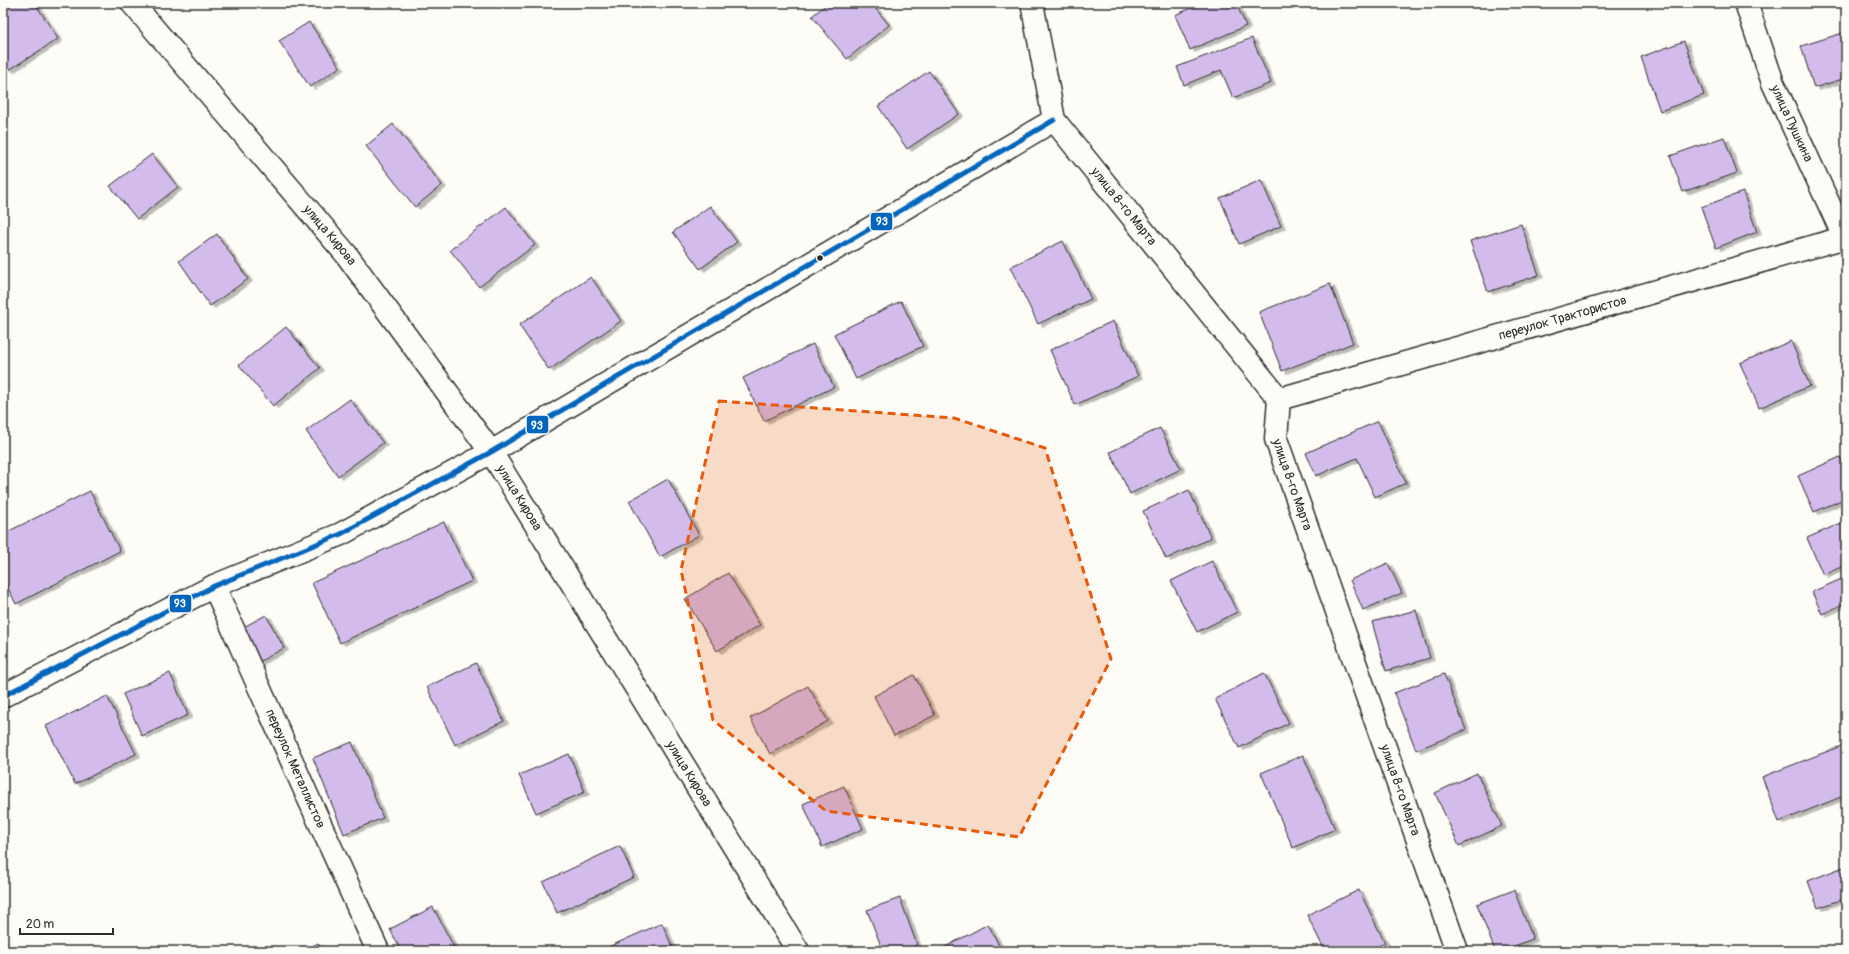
<svg xmlns="http://www.w3.org/2000/svg" width="1849" height="954" viewBox="0 0 1849 954" font-family="Pangolin,sans-serif">
	<style>
		.building { fill: #d3bceb; stroke: #2b2b2b; filter: url(#shadow) }
		.lines { fill: none; stroke-linecap: round; stroke-linejoin: round }
		.street-casing { stroke: #2b2b2b; stroke-width: 25 }
		.secondary-casing { stroke: #2b2b2b; stroke-width: 25 }
		.street { stroke: #fdfcf7; stroke-width: 22 }
		.secondary { stroke: #fdfcf7; stroke-width: 22 }
		.bus-1-casing { stroke: #fdfcf7; stroke-width: 8 }
		.bus-1 { stroke: #0065bd; stroke-width: 5 }
		.marked { fill: #e8590c; fill-opacity: 0.2; stroke: #e8590c; stroke-width: 3; stroke-dasharray: 8 5; stroke-linejoin: round }
		.bus-dot { fill: #2b2b2b; stroke: #fdfcf7; stroke-width: 1.5 }
		.labels { text-anchor: middle; dominant-baseline: central; stroke-width: 3; stroke-linejoin: round; paint-order: stroke }
		.street-label { font-size: 13px; fill: #2b2b2b; stroke: #fdfcf7 }
		.line-badge { stroke: #fdfcf7; stroke-width: 1.5 }
		.badge-label { font-size: 11px; text-anchor: middle; font-weight: bold; fill: #fff }
	</style>
	<defs>
		<filter id="shadow"><feDropShadow dx="4.5" dy="2.5" stdDeviation="0" flood-color="#0004"/></filter>
	</defs>
	<rect width="100%" height="100%" fill="#fdfcf7"/>
	<filter id="ink" filterUnits="userSpaceOnUse"><feTurbulence type="fractalNoise" baseFrequency=".025" numOctaves="2"/><feDisplacementMap in="SourceGraphic" scale="8" xChannelSelector="R" yChannelSelector="G"/><feConvolveMatrix kernelMatrix="1 2 1 2 8 2 1 2 1" color-interpolation-filters="sRGB"/></filter>
	<g filter="url(#ink)">
		<path class="building" d="M6,3H35L58,39L9,70L3,61V5Z
			M828,3H871L889,25L847,59L812,16Z
			M1203,3H1236L1246,26L1190,50L1175,15Z
			M309,22L340,67L310,87L279,41Z
			M1846,32V78L1814,88L1801,46Z
			M1252,38L1271,83L1233,98L1221,70L1184,85L1177,67Z
			M1684,41L1704,95L1660,111L1641,57Z
			M929,71L959,114L907,149L878,106Z
			M393,124L442,185L415,207L366,146Z
			M1724,137L1737,173L1683,192L1670,156Z
			M152,154L178,187L137,219L110,186Z
			M1261,180L1281,226L1239,244L1220,198Z
			M1743,192L1757,232L1716,248L1701,207Z
			M710,206L737,242L700,269L673,232Z
			M506,207L535,245L479,287L450,250Z
			M1521,224L1539,275L1488,292L1470,241Z
			M217,234L248,279L210,306L179,261Z
			M1063,241L1091,299L1038,324L1010,267Z
			M591,277L621,321L549,370L519,325Z
			M1330,284L1353,343L1282,371L1259,312Z
			M901,301L923,346L856,379L834,334Z
			M1113,321L1138,376L1075,405L1050,350Z
			M286,327L320,368L273,406L239,365Z
			M1791,341L1810,386L1759,408L1740,363Z
			M813,344L834,387L764,421L743,378Z
			M350,399L383,443L338,476L306,431Z
			M1378,421L1406,483L1375,497L1357,458L1316,476L1306,453Z
			M1160,428L1181,469L1130,494L1110,452Z
			M1840,457L1846,470V498L1814,512L1798,476Z
			M668,479L699,535L660,557L629,501Z
			M1189,490L1211,538L1166,559L1143,511Z
			M90,491L120,551L16,604L3,578V534Z
			M1846,521V565L1823,575L1807,538Z
			M444,522L472,581L340,643L312,583Z
			M1212,561L1237,612L1197,632L1171,581Z
			M1388,563L1402,593L1363,610L1350,580Z
			M728,573L760,625L717,651L685,599Z
			M1846,577V603L1822,614L1812,592Z
			M1416,610L1430,658L1386,671L1372,622Z
			M266,615L284,648L259,662L240,629Z
			M476,663L504,721L455,745L427,687Z
			M170,673L188,715L142,736L123,694Z
			M1264,673L1289,723L1239,748L1215,699Z
			M1444,674L1466,730L1416,750L1394,693Z
			M914,675L935,715L894,736L874,696Z
			M808,686L828,721L770,754L750,718Z
			M107,696L136,754L75,784L46,726Z
			M352,742L383,818L344,834L313,758Z
			M1846,744V795L1779,822L1762,777Z
			M569,754L585,792L536,813L519,775Z
			M1303,755L1335,829L1293,848L1261,773Z
			M1477,773L1502,826L1459,846L1435,793Z
			M844,786L863,829L822,847L803,804Z
			M620,846L634,877L557,913L543,882Z
			M1846,866V898L1818,908L1808,881Z
			M1359,890L1385,943L1369,951H1325L1307,915Z
			M1514,890L1533,939L1501,951H1495L1477,904Z
			M900,898L917,945L901,951H883L867,910Z
			M433,907L456,951H401L390,929Z
			M662,923L674,951H604V949Z
			M988,924L1002,951H938Z
			M318,943L322,951H303Z"/>
		<g class="lines">
			<defs>
				<g id="street">
					<path id="s1" d="M132,3L346,254L491,452L798,951"/>
					<path id="s2" d="M1032,3L1054,120L1279,399L1276,439L1457,951"/>
					<path id="s3" d="M1746,3L1773,83L1846,241"/>
					<path id="s4" d="M1279,399L1846,237"/>
					<path id="s5" d="M214,586L307,795L378,951"/>
				</g>
				<path id="secondary" d="M3,696L214,586L341,534L491,452L1054,120"/>
			</defs>
			<use href="#street" class="street-casing"/>
			<use href="#secondary" class="secondary-casing"/>
			<use href="#street" class="street"/>
			<use href="#secondary" class="secondary"/>
			<defs>
				<path id="bus-1" d="M3,696L214,586L341,534L491,452L1054,120"/>
			</defs>
			<use href="#bus-1" class="bus-1-casing"/>
			<use href="#bus-1" class="bus-1"/>
		</g>
	</g>
	<path class="marked" d="M719,401L954,418L1045,448L1111,659L1019,837L826,811L713,720L681,570Z"/>
	<circle class="bus-dot" cx="820" cy="258" r="3.5"/>
	<g class="labels">
		<g class="street-label">
			<text stroke="none"><textPath href="#s3" startOffset="129">улица Пушкина</textPath></text>
			<text stroke="none"><textPath href="#s2" startOffset="230">улица 8-го Марта</textPath></text>
			<text stroke="none"><textPath href="#s1" startOffset="305">улица Кирова</textPath></text>
			<text stroke="none"><textPath href="#s4" startOffset="295">переулок Трактористов</textPath></text>
			<text stroke="none"><textPath href="#s2" startOffset="566">улица 8-го Марта</textPath></text>
			<text stroke="none"><textPath href="#s1" startOffset="629">улица Кирова</textPath></text>
			<text stroke="none"><textPath href="#s5" startOffset="200">переулок Металлистов</textPath></text>
			<text stroke="none"><textPath href="#s1" startOffset="953">улица Кирова</textPath></text>
			<text stroke="none"><textPath href="#s2" startOffset="890">улица 8-го Марта</textPath></text>
		</g>
	</g>
	<g class="line-badge">
		<rect x="870" y="212" width="23" height="19" rx="4" fill="#0065bd"/>
		<rect x="526" y="415" width="23" height="19" rx="4" fill="#0065bd"/>
		<rect x="169" y="594" width="23" height="19" rx="4" fill="#0065bd"/>
	</g>
	<g class="badge-label">
		<text x="882" y="225">93</text>
		<text x="537" y="429">93</text>
		<text x="180" y="607">93</text>
	</g>
	<rect width="1849" height="954" fill="none" stroke="#fdfcf7" stroke-width="16"/>
	<rect x="8" y="8" width="1833" height="938" fill="none" stroke="#2b2b2b" stroke-width="1.5" filter="url(#ink)"/>
	<path d="M20 928v6h93v-6" fill="none" stroke="#2b2b2b" stroke-width="2"/>
	<text x="26" y="928" font-size="12" fill="#2b2b2b" stroke="#fdfcf7" stroke-width="3" paint-order="stroke">20 m</text>
</svg>
